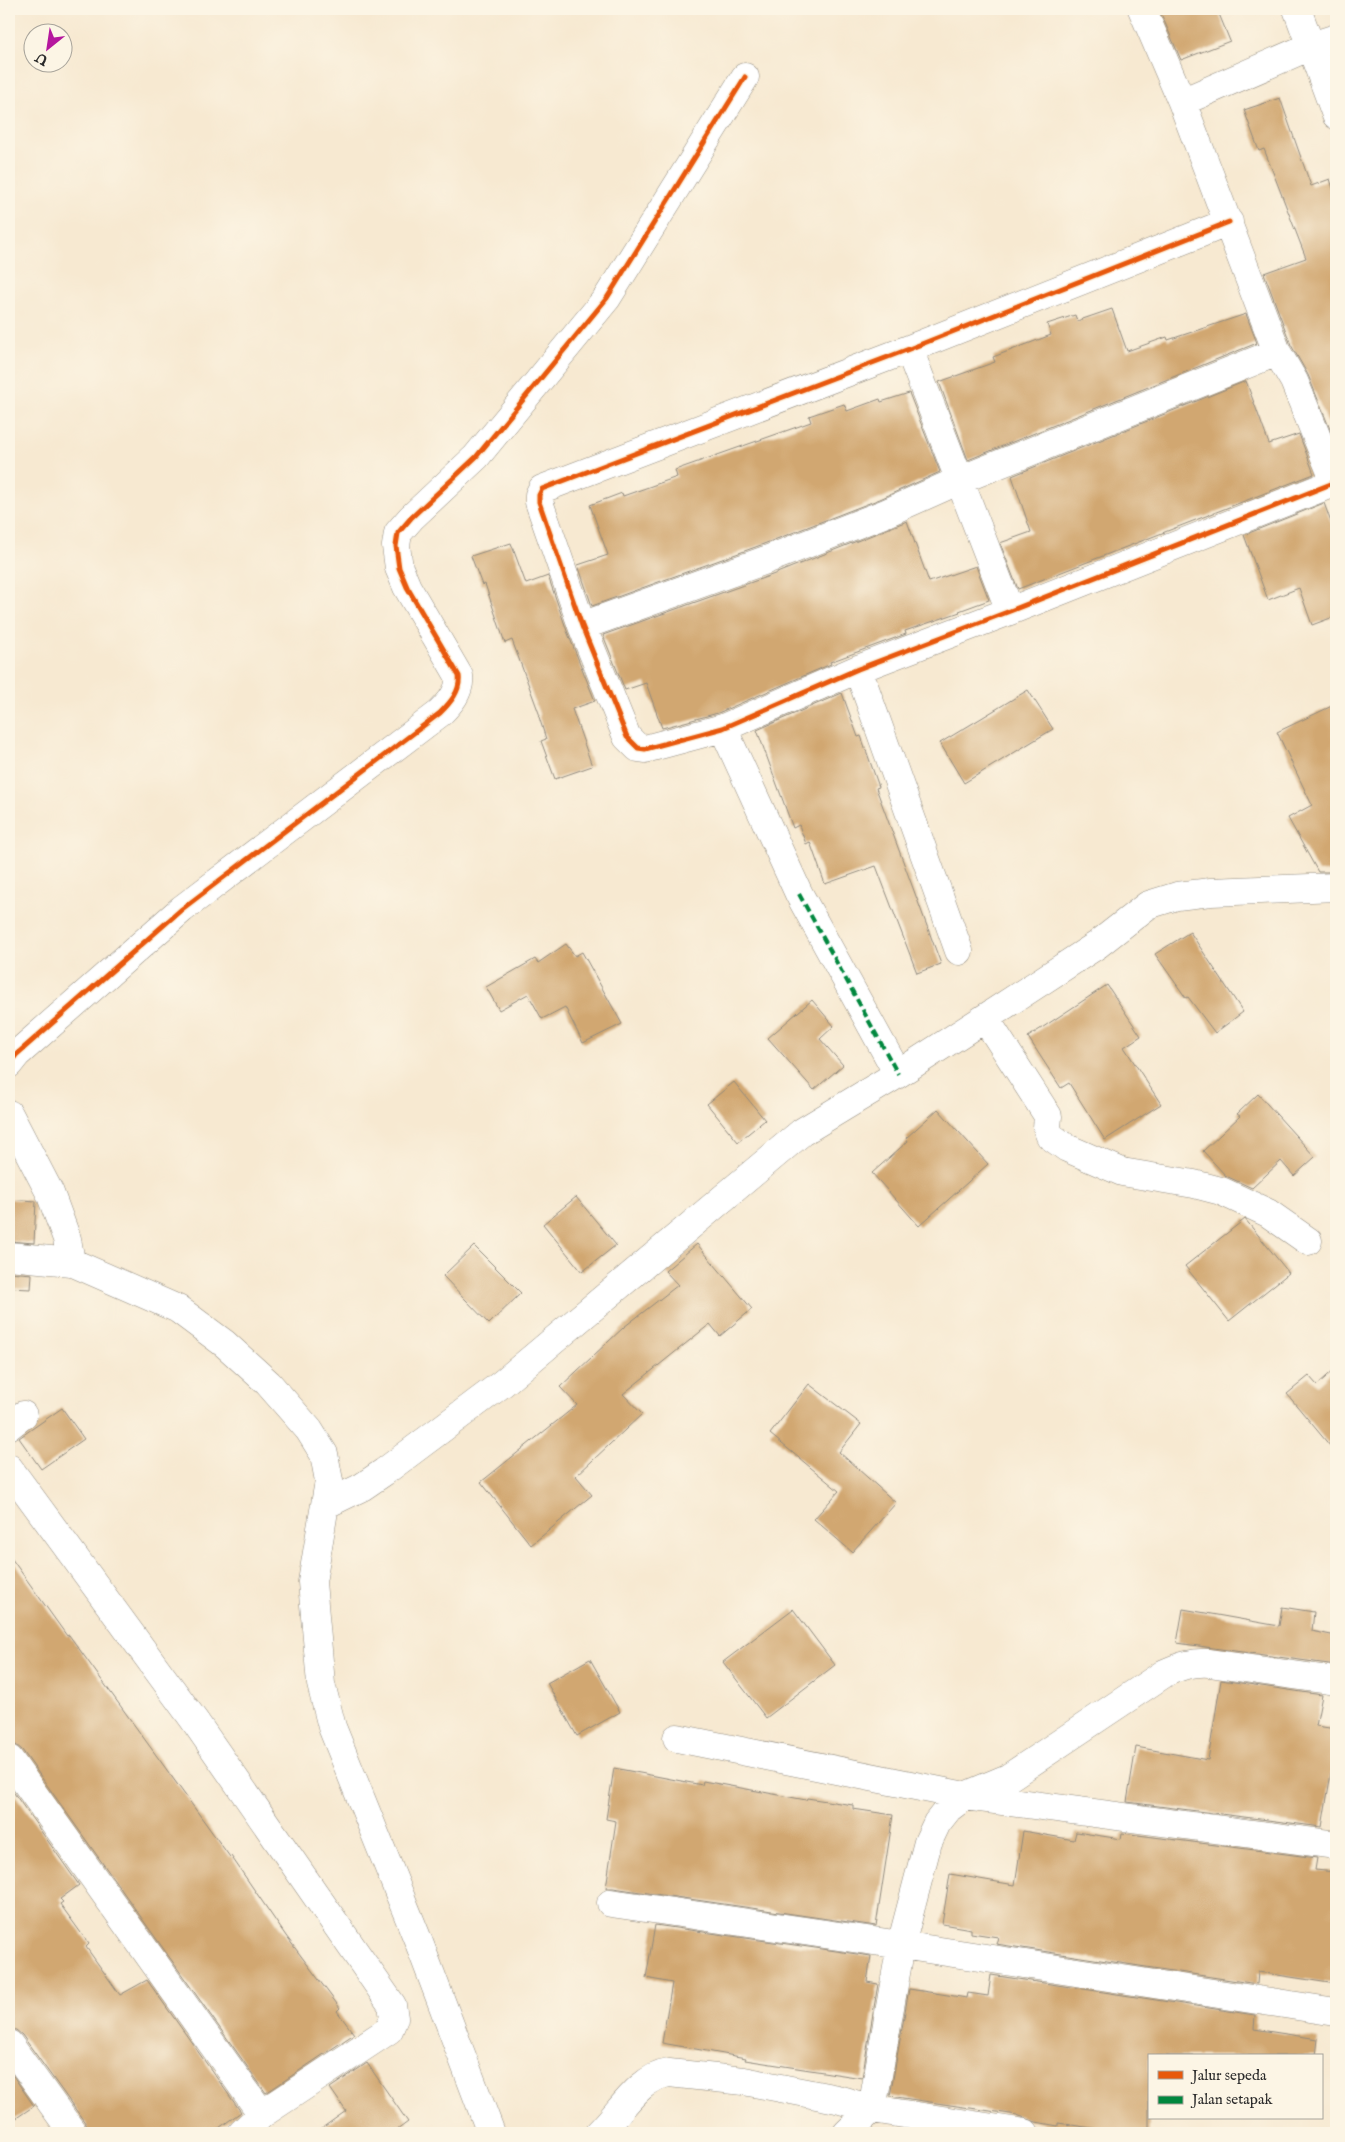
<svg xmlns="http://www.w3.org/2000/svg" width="1345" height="2142" viewBox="0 0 1345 2142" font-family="'IM FELL English',serif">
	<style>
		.building { fill: #d1a771 }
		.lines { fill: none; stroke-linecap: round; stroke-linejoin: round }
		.street-casing { stroke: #918a7e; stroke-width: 29 }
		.street { stroke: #fff; stroke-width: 28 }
		.quiet { stroke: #00873e; stroke-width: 4; stroke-dasharray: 8 4; stroke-linecap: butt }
		.cycleway-casing { stroke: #fcf5e5; stroke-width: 8 }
		.cycleway { stroke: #e8590c; stroke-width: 5 }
	</style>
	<rect width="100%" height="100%" fill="#fcf5e5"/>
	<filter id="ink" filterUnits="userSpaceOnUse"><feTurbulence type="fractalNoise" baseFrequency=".02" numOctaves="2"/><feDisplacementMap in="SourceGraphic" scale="10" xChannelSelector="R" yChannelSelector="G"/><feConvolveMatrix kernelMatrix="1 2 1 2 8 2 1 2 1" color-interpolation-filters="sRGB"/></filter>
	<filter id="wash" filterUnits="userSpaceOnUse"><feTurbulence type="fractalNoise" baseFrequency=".0096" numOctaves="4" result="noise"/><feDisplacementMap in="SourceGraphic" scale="20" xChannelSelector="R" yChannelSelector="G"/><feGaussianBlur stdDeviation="1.12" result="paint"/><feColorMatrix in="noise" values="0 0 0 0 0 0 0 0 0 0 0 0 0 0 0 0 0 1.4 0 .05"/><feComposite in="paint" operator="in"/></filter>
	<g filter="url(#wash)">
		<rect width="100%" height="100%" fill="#f7e9d1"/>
		<g id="blocks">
			<path class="building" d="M1159,9H1217L1230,41L1181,60Z
				M1280,98L1311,186L1330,179L1336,198V444L1308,375L1291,345L1264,273L1306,258L1264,149L1259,151L1244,110Z
				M1112,309L1127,351L1167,337L1168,340L1246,314L1257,343L968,460L939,382L995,362L993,357L1051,335L1047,324L1075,315L1077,321Z
				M1246,381L1269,444L1299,434L1314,474L1018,589L1000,543L1031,532L1012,476Z
				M909,393L940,472L880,499L761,545L592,606L578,565L608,555L590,505L622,493L623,496L677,477L675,470L811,422L809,416L844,404L847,411L880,399L881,402Z
				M1324,503L1336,536V616L1312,625L1299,588L1268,600L1244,535Z
				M907,521L929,582L976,566L989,600L959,611L960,612L905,631L906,634L830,662L831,664L718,713L662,728L646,683L625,690L603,635L772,575Z
				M511,543L526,584L548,576L567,631L595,701L572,709L592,766L555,779L541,741L546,739L539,717L540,716L512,640L505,643L485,584L482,585L471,556Z
				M1028,690L1053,729L964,783L940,743Z
				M842,693L858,737L861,736L879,787L876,788L941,964L917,973L876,866L825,884L810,842L806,844L799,825L793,828L757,730Z
				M1336,704V872H1318L1288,818L1312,805L1277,732Z
				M1190,932L1243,1012L1215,1033L1188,997L1186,998L1155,954Z
				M566,944L575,956L582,952L622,1024L583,1043L565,1007L542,1019L528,994L499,1010L486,987L535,959L538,963Z
				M1107,985L1141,1036L1124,1047L1161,1104L1105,1140L1069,1083L1061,1088L1028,1037Z
				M812,1000L834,1026L820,1039L843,1065L814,1090L768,1038Z
				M734,1082L765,1120L738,1142L707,1104Z
				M1258,1094L1315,1157L1294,1176L1281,1161L1252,1188L1226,1176L1203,1151L1240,1116L1237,1114Z
				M938,1109L988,1164L919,1226L872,1173L908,1141L906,1138Z
				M576,1197L616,1245L582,1272L543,1224Z
				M9,1199L36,1201L34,1243L9,1241Z
				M1245,1219L1289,1273L1229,1321L1185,1266Z
				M697,1244L752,1309L720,1336L710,1324L623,1394L642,1414L576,1476L592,1495L531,1545L481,1482L577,1405L560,1387L624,1327L678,1285L665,1271Z
				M474,1246L521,1293L489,1324L443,1276Z
				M9,1272L32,1274L31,1289L9,1288Z
				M1336,1368V1453L1287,1394L1309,1376L1317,1385Z
				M809,1384L861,1424L839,1452L896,1503L852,1552L814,1519L839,1491L770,1434Z
				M62,1408L84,1439L41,1469L19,1438Z
				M9,1555L67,1636L69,1635L230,1857L231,1856L286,1936L340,2008L337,2011L354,2034L266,2093L22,1750L16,1745L9,1744Z
				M1282,1607L1314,1612L1312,1631L1336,1636V1665L1177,1643L1183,1609L1279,1626Z
				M793,1609L835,1665L766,1718L723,1662Z
				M590,1659L620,1712L577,1736L547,1683Z
				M1221,1680L1322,1695L1316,1726L1336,1729V1774L1331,1773L1322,1827L1127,1802L1136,1747L1208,1760Z
				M614,1768L702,1785L703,1781L806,1800L807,1798L853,1805V1809L893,1815L876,1926L613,1888H606L616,1821L606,1819Z
				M9,1786L79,1885L60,1899L63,1902L60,1904L89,1944L86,1947L120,1995L147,1980L241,2112L212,2133H88L86,2124L22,2035L16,2030L9,2029Z
				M1023,1831L1074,1840L1076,1832L1121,1839L1122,1833L1317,1858L1315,1870L1336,1872V1984L1258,1972L1257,1984L996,1944L998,1937L971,1933V1929L942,1924L950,1874L1015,1885Z
				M655,1925L871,1956L867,1982L878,1984L862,2078L745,2060L746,2058L662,2043L672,1983L646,1978Z
				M991,1975L1255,2015L1254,2029L1318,2039L1316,2056H1149V2133H1126L1058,2123V2126L1036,2122L1017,2115L890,2096L909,1989L967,1998L968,1993L988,1996Z
				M367,2063L408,2122L393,2133H315L346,2111L330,2088Z
				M9,2070L34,2106L9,2123Z"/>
		</g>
	</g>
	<g filter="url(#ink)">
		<use href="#blocks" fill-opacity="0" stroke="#918a7e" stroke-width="1"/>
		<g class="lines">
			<defs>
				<path id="street" d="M1142,9L1182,102L1277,352L1294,381L1335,482
					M1297,9L1336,115
					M1182,102L1311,46L1336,38
					M1229,222L909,349L542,489L539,495V502L582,626L627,737L638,748L645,749L723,728L858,669L1010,611L1336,482
					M909,349L1010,611
					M582,626L766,560L886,513L960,480L1277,352
					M858,669L959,951
					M723,728L799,894L898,1074
					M985,1018L1048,1116L1047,1128L1050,1136L1067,1148L1122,1172L1194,1184L1221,1191L1268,1213L1308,1241
					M9,1064L17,1054L182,909L440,713C450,703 461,691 459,676L407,587L399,568L396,546L398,533L411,518L476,457L607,298L745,77
					M9,1114L50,1193L67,1239L71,1262
					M9,1256L71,1262L178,1309L225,1344L268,1383L309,1430L324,1454L329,1481L312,1582L321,1684L332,1727L418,1940L491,2133
					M9,1426L23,1415
					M9,1468L194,1720L392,2005L394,2018L389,2030L262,2114L242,2133
					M325,1505L362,1487L384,1472L503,1383L802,1132L898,1074L985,1018L1097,945L1148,905L1177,896L1211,892L1336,887
					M677,1738L965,1796L1336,1845
					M9,1759L262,2114
					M611,1903L901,1945L1336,2012
					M9,2044L73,2133
					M599,2133C620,2113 639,2077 669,2073L744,2081L837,2099L872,2109L1025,2133
					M847,2133L872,2109L901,1945L928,1842L937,1823L948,1809L965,1796L1008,1778L1165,1673C1180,1666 1192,1662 1209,1663L1336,1681"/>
			</defs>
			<use href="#street" class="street-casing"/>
			<use href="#street" class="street"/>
			<path class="quiet" d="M799,894L898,1074"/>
			<defs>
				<path id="cycleway" d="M1229,222L909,349L542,489L539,495V502L582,626L627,737L638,748L645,749L723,728L858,669L1010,611L1336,482
					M9,1064L17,1054L182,909L440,713C450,703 461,691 459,676L407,587L399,568L396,546L398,533L411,518L476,457L607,298L745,77"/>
			</defs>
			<use href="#cycleway" class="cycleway-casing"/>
			<use href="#cycleway" class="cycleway"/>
		</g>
	</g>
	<rect width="1345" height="2142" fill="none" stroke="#fcf5e5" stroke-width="30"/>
	<rect x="1148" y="2054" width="175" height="65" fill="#fcf5e5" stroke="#a8a49b"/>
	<rect x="1158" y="2071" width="25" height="8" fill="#e8590c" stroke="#a8a49b"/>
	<text x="1192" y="2080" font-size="15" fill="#2b2b2b">Jalur sepeda</text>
	<rect x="1158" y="2096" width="25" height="8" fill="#00873e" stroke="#a8a49b"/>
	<text x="1192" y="2104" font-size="15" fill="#2b2b2b">Jalan setapak</text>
	<g transform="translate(48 48) rotate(210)"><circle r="24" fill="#fcf5e5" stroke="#a8a49b"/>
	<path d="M0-4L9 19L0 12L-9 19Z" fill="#b5179e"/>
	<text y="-8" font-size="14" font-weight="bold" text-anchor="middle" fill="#2b2b2b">U</text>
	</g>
</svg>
